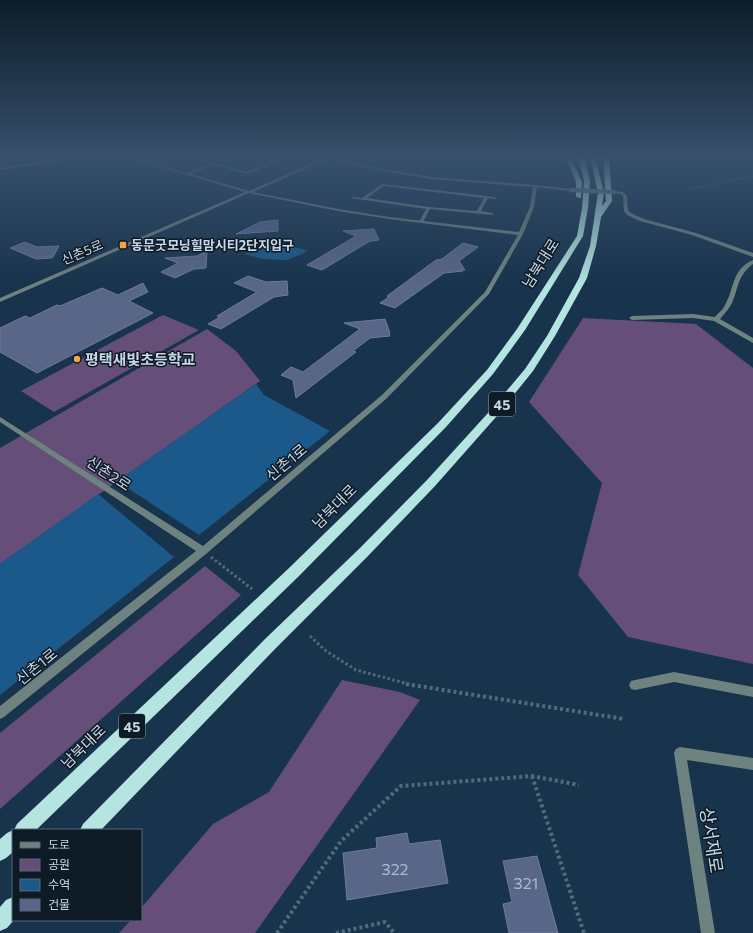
<svg xmlns="http://www.w3.org/2000/svg" width="753" height="933" viewBox="0 0 753 933" font-family="Commissioner,'Noto Sans KR',sans-serif">
	<style>
		.green { fill: #654f79 }
		.water { fill: #1c598b }
		.building { fill: #596687; stroke: #6d7b9d }
		.lines { fill: none; stroke-linecap: round; stroke-linejoin: round }
		.path-far2 { stroke: #526a7f; stroke-width: 1.5; stroke-dasharray: 1 1; stroke-linecap: butt }
		.path-far1 { stroke: #526a7f; stroke-width: 3; stroke-dasharray: 2.5 2.5; stroke-linecap: butt }
		.path { stroke: #526a7f; stroke-width: 4; stroke-dasharray: 3 3; stroke-linecap: butt }
		.minor { fill: #6e8380; fill-rule: evenodd }
		.tertiary { fill: #6e8380; fill-rule: evenodd }
		.trunk { fill: #b4e5e0; fill-rule: evenodd }
		.minor-bridge { stroke: #6e8380; stroke-width: 4.5 }
		.poi-dot { fill: #f3a443; stroke: #0e1a25; stroke-width: 1.5 }
		.labels { text-anchor: middle; dominant-baseline: central; stroke-width: 3; stroke-linejoin: round; paint-order: stroke }
		.far-poi-label { font-size: 13px; font-weight: bold; fill: #c8d8e7; stroke: #0e1a25; text-anchor: start }
		.far-street-label { font-size: 13px; fill: #c8d8e7; stroke: #0e1a25 }
		.shield { fill: #0e1a25; stroke: #909fad; stroke-width: 1 }
		.shield-label { font-size: 14px; font-weight: bold; fill: #c8d8e7 }
		.street-label { font-size: 15px; fill: #c8d8e7; stroke: #0e1a25 }
		.poi-label { font-size: 15px; font-weight: bold; fill: #c8d8e7; stroke: #0e1a25; text-anchor: start }
		.near-number-label { font-size: 16px; fill: #acbccf }
		.near-street-label { font-size: 18px; fill: #c8d8e7; stroke: #0e1a25 }
	</style>
	<rect width="100%" height="100%" fill="#18334c"/>
	<path class="green" d="M163,315L199,330L54,412L21,391Z
		M583,318L696,324L753,368V664L628,637L578,575L602,483L529,402Z
		M207,329L236,351L260,381L0,564V448Z
		M205,566L241,595L0,809V733Z
		M342,680L400,692L420,700L255,933H119L131,920H141V908L213,824L269,792Z"/>
	<path class="water" d="M273,240L308,251L287,260L264,259L244,254Z
		M256,384L264,395L330,431L199,535L117,481Z
		M98,494L174,557L0,695V564Z"/>
	<path class="building" d="M278,220V231L236,234L260,222Z
		M374,229L379,240L370,241L322,270L307,265L356,236L343,231Z
		M25,242L37,247L59,246L53,257L51,258L36,259L10,248Z
		M463,243L478,247L459,261L465,270H462L463,271L444,273L395,308L380,303L389,297L387,296L436,260L442,259Z
		M207,251L206,268L194,269L175,278L161,272L178,263L165,258L197,256Z
		M248,276L266,282L287,281L288,295L274,297L221,329L208,324L220,317L217,316L257,292L234,283Z
		M143,283L148,292L129,301L153,313L37,373L0,352V328L25,316L30,318L57,305L60,306L102,288L118,295Z
		M385,319L390,333H389L390,336L370,338L353,351L356,352L296,398L293,380L281,375L291,367L303,372L360,329L344,323Z
		M407,833L409,844L440,840L448,883L347,900L343,853L377,848L376,838Z
		M537,856L558,933H509L503,904L512,902L503,861Z"/>
	<g class="lines">
		<path class="path-far2" d="M691,189L753,176"/>
		<path class="path-far1" d="M211,557L252,589
			M310,636L326,651L356,670L412,685"/>
		<path class="path" d="M406,684L624,719
			M532,776L584,933
			M277,933L341,841L401,786L532,776L579,785
			M336,933L385,922L394,933"/>
		<path class="minor" d="M0,156H7L0,158Z
			M183,156H189L247,172L271,162L250,156H256L277,162L247,174L214,165L187,175L186,173L210,164Z
			M382,184L487,196L497,198L495,199L488,198L481,211L493,213V215L430,209L423,222L421,223L419,222L426,209L351,198L353,197L362,198ZM384,186L484,198L477,211L429,207L367,198Z
			M534,185L571,189L573,190L571,191L535,187Z
			M613,191L623,192L627,196L628,210L631,213L644,219L696,233L753,253V257L692,235L640,221L627,215L624,211L623,196L621,194L613,193Z
			M753,260V264C737,276 739,287 732,303C729,309 724,314 720,319L753,338V343L714,321L693,318L632,320L629,318L632,316L693,314L715,317C718,313 723,310 725,305C735,288 731,270 753,260Z
			M674,672L753,687V697L674,682L635,690L631,689L629,685L631,681L635,680Z"/>
		<path class="tertiary" d="M82,156H90L0,170V168Z
			M123,156H128L249,191L324,158L318,156H324L377,168L431,177L535,185L537,186L534,207L523,234L489,294L386,399L206,554L4,717L0,719V706L196,551L0,422V417L203,546L382,395L485,292L518,235L389,219L338,211L249,193L0,302V298L245,192ZM328,159L377,170L431,179L533,187L530,207L519,232L389,217L338,209L253,192Z
			M680,747L753,758V770L687,760L715,933H701L674,753L676,749Z"/>
		<path class="trunk" d="M565,156H570L582,182L581,198L576,197V182Z
			M578,156H584L590,181L588,208L583,236L525,330L493,374L446,427L298,577L36,830H14L17,824L288,569L438,423L487,370L517,329L577,236L582,208L584,181Z
			M590,156H595L604,193L602,206L606,201L603,156H609L612,201L601,217L596,246L587,278L555,336L533,371L496,417L435,486L368,556L275,649L101,830H80L83,824L265,639L360,548L427,480L488,413L525,369L547,336L579,278L590,246L598,193Z
			M13,830V852L6,858L0,861V839L7,833Z
			M13,897L14,920L7,928L0,931V907L6,900Z"/>
		<path class="minor-bridge" d="M571,190L614,192"/>
	</g>
	<linearGradient id="sky" x2="0" y2="1"><stop stop-color="#0d1c2a"/><stop offset="0.55" stop-color="#37506c"/><stop offset="1" stop-color="#37506c" stop-opacity="0"/></linearGradient>
	<rect width="753" height="286" fill="url(#sky)"/>
	<g class="poi-dot">
		<rect x="119" y="241" width="8" height="8" rx="2"/>
		<circle cx="77" cy="359" r="4"/>
	</g>
	<g class="labels">
		<g class="far-poi-label">
			<text x="131" y="245">동문굿모닝힐맘시티2단지입구</text>
		</g>
		<g class="far-street-label">
			<text transform="translate(82 252) rotate(-23)">신촌5로</text>
		</g>
		<g class="shield">
			<rect x="489" y="392" width="26" height="24" rx="3"/>
			<rect x="119" y="714" width="26" height="24" rx="3"/>
		</g>
		<g class="shield-label">
			<text x="502" y="404">45</text>
			<text x="132" y="726">45</text>
		</g>
		<g class="street-label">
			<text transform="translate(540 263) rotate(-58)">남북대로</text>
			<text transform="translate(286 462) rotate(-40)">신촌1로</text>
			<text transform="translate(109 473) rotate(33)">신촌2로</text>
			<text transform="translate(334 506) rotate(-45)">남북대로</text>
			<text transform="translate(36 666) rotate(-39)">신촌1로</text>
			<text transform="translate(83 746) rotate(-44)">남북대로</text>
		</g>
		<g class="poi-label">
			<text x="85" y="359">평택새빛초등학교</text>
		</g>
		<g class="near-number-label">
			<text x="395" y="868">322</text>
			<text x="526" y="882">321</text>
		</g>
		<g class="near-street-label">
			<text transform="translate(712 840) rotate(81)">상서재로</text>
		</g>
	</g>
	<rect x="12" y="829" width="130" height="92" fill="#0e1a25" stroke="#586673"/>
	<rect x="20" y="842" width="20" height="6" fill="#6e8380" stroke="#586673"/>
	<text x="48" y="849" font-size="12" fill="#c8d8e7">도로</text>
	<rect x="20" y="859" width="20" height="12" fill="#654f79" stroke="#586673"/>
	<text x="48" y="869" font-size="12" fill="#c8d8e7">공원</text>
	<rect x="20" y="879" width="20" height="12" fill="#1c598b" stroke="#586673"/>
	<text x="48" y="889" font-size="12" fill="#c8d8e7">수역</text>
	<rect x="20" y="899" width="20" height="12" fill="#596687" stroke="#586673"/>
	<text x="48" y="909" font-size="12" fill="#c8d8e7">건물</text>
</svg>
